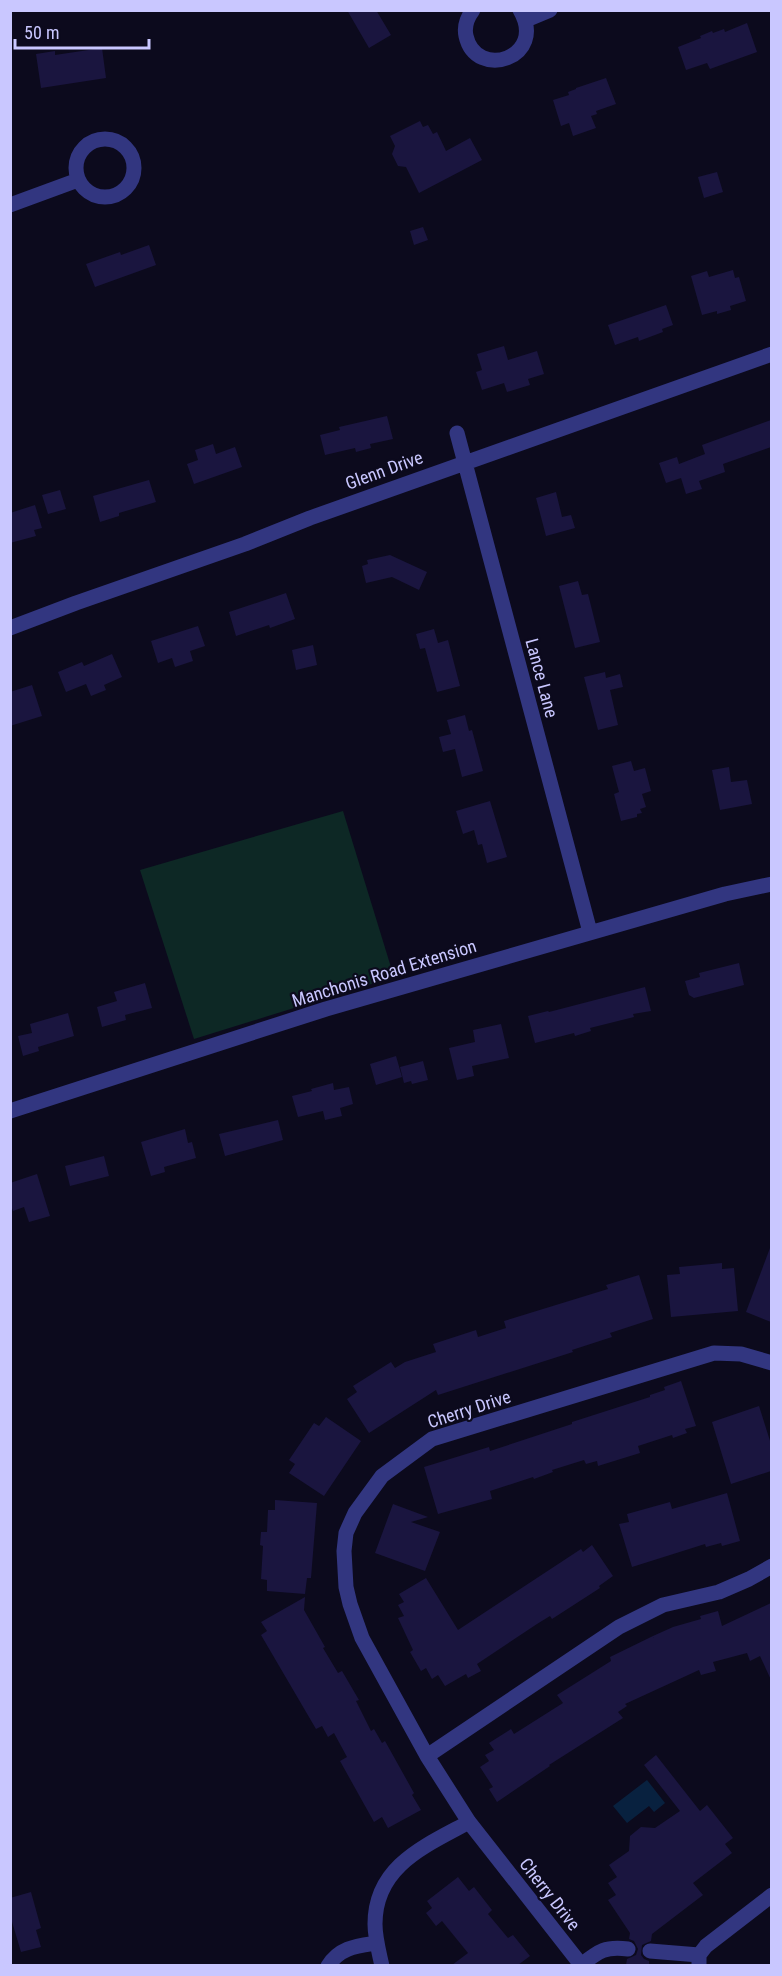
<svg xmlns="http://www.w3.org/2000/svg" width="782" height="1976" viewBox="0 0 782 1976" font-family="'Roboto Condensed',sans-serif">
	<style>
		.green { fill: #0d2825 }
		.water { fill: #08213f }
		.building { fill: #1a153f }
		.lines { fill: none; stroke-linecap: round; stroke-linejoin: round }
		.minor { stroke: #323680; stroke-width: 15 }
		.labels { text-anchor: middle; dominant-baseline: central; stroke-width: 4.5; stroke-linejoin: round; paint-order: stroke }
		.street-label { font-size: 18px; fill: #c9c7ff; stroke: #0c0a1d }
	</style>
	<rect width="100%" height="100%" fill="#0c0a1d"/>
	<path class="green" d="M343,811L394,977L194,1039L140,870Z"/>
	<path class="water" d="M647,1780L665,1803L654,1812L649,1806L627,1823L613,1806Z"/>
	<path class="building" d="M347,10H376L391,35L369,48Z
		M747,23L757,52L710,69L707,63L686,70L678,47L701,38L700,36L712,31L713,33L724,29L725,32Z
		M102,48L106,78L41,88L36,54L55,51V55Z
		M606,78L616,104L596,111L597,114L591,116L596,128L573,136L569,123L561,126L553,100L569,95L568,92L576,89V88Z
		M420,121L423,127L428,125L433,134L437,132L446,151L470,138L482,160L419,193L406,167L398,166L392,154L395,146L390,136Z
		M717,172L723,192L704,198L698,177Z
		M423,227L428,240L414,245L410,231Z
		M149,245L156,265L95,287L86,264L120,252L121,255Z
		M733,270L735,278L739,277L746,301L730,306L731,310L717,314V311L702,315L691,276L707,271L709,277Z
		M666,305L673,325L662,329L663,332L639,341L638,337L615,345L608,325Z
		M504,346L508,360L537,351L544,374L528,379L530,385L507,392L504,383L482,390L476,372L482,370L477,354Z
		M387,416L393,439L370,444L371,448L356,452L355,448L325,455L320,435L340,430L339,427Z
		M771,420V447L723,464L725,472L699,481L702,489L686,494L681,478L666,483L659,463L677,457L679,464L705,454L702,445Z
		M213,444L216,454L235,447L242,467L194,484L187,464L198,460L195,450Z
		M149,480L156,502L119,513V516L100,522L93,496Z
		M60,490L66,509L48,514L42,495Z
		M556,492L562,517L571,515L575,528L546,536L536,498Z
		M35,505L42,528L34,530L36,536L10,543V513Z
		M390,555L427,572L419,590L392,577L366,583L362,566L368,564L367,560Z
		M578,581L582,595L588,594L600,642L575,648L559,586Z
		M286,593L295,619L270,628L269,625L236,636L229,612Z
		M198,626L205,646L190,651L193,661L175,667L172,658L158,663L151,641Z
		M434,629L438,643L448,640L460,686L437,692L425,648L420,649L416,634Z
		M313,645L317,665L296,670L292,650Z
		M112,654L122,677L104,685L106,690L91,696L86,684L66,692L58,672L82,662L84,666Z
		M605,672L606,678L620,674L623,687L610,690L618,725L598,730L584,677Z
		M32,685L42,716L10,726V692Z
		M465,715L469,731L472,730L483,771L462,777L455,749L443,752L439,737L451,734L447,720Z
		M631,761L634,771L645,768L651,791L642,794L646,807L640,809L642,813L637,814V817L621,821L614,794L619,792L612,766Z
		M729,767L731,782L747,780L752,804L720,810L712,770Z
		M490,801L507,857L487,863L482,844L478,845L474,830L463,834L456,811Z
		M739,963L744,985L694,998L689,995L685,981L700,977L699,973Z
		M145,983L152,1008L125,1015L126,1020L102,1027L97,1007L117,1001L114,992Z
		M645,987L651,1011L633,1014L634,1017L590,1028L591,1031L575,1036L574,1033L535,1043L528,1016L548,1011L549,1012Z
		M68,1013L74,1036L38,1047L39,1051L23,1056L18,1036L32,1033L30,1024Z
		M501,1024L509,1058L472,1066L474,1076L457,1080L449,1048L475,1042L473,1030Z
		M396,1056L402,1077L376,1085L370,1064Z
		M423,1061L428,1080L412,1084L411,1081L404,1083L400,1067Z
		M333,1083L334,1090L349,1087L353,1104L340,1108L342,1116L325,1120L323,1111L298,1117L292,1096L312,1091L311,1089Z
		M278,1120L283,1140L225,1156L219,1134Z
		M185,1129L188,1143L192,1142L196,1158L164,1167L165,1172L151,1176L141,1142Z
		M104,1156L109,1176L70,1186L65,1166Z
		M37,1174L50,1216L29,1222L24,1207L13,1211L10,1203V1183Z
		M770,1248H771V1322L746,1312Z
		M722,1263V1269L734,1268L738,1311L671,1317L667,1275L680,1274L679,1267Z
		M639,1275L653,1319L610,1333L612,1337L572,1350L573,1352L438,1395L436,1390L369,1433L347,1399L357,1392L353,1386L391,1362L395,1368L405,1362L436,1352L433,1344L476,1330L478,1337L506,1328L504,1321L608,1289L606,1285Z
		M681,1381L696,1426L685,1429L687,1433L673,1438L672,1435L638,1446L640,1453L598,1466L597,1461L586,1464L584,1460L552,1470L553,1472L534,1479L533,1477L490,1491L492,1499L438,1514L424,1467L489,1447L490,1451L572,1424V1422L650,1397V1395L665,1390L664,1387Z
		M759,1406L771,1444V1471L731,1484L712,1422Z
		M326,1417L361,1441L324,1496L289,1473L295,1464L289,1460L314,1423L319,1426Z
		M727,1493L740,1541L722,1546L721,1543L706,1547L705,1544L632,1567L619,1524L629,1522L627,1514L670,1502L672,1509Z
		M275,1500L317,1503L311,1578H307L305,1594L267,1591V1580L261,1579L263,1546L260,1545L261,1532H267L268,1510H275Z
		M393,1504L428,1517L411,1522L440,1532L425,1571L375,1553Z
		M592,1545L613,1576L599,1586L600,1588L552,1619L550,1616L537,1624L477,1664L481,1671L468,1678L466,1674L445,1686L438,1675L432,1679L426,1668L421,1671L410,1652L413,1650L398,1618L404,1616L398,1605L404,1602L399,1594L426,1578L458,1630L581,1549L583,1552Z
		M305,1597L304,1610L325,1647L323,1648L338,1673L342,1671L359,1700L356,1701L371,1731L374,1729L382,1743L385,1741L414,1793L412,1795L421,1810L388,1828L382,1817L374,1822L340,1761L347,1757L334,1733L328,1737L322,1726L316,1729L261,1635L267,1631L261,1622Z
		M771,1603V1680L760,1656L750,1661L747,1653L713,1662L716,1671L701,1675L699,1670L625,1704L627,1706L618,1712L623,1718L549,1765L550,1766L497,1802L489,1789L493,1787L480,1767L489,1761L485,1755L494,1750L489,1743L511,1729L514,1734L563,1703L557,1695L611,1661L610,1657L653,1636L654,1638L653,1636L673,1627L701,1619L700,1616L718,1611L722,1626Z
		M656,1755L700,1811L707,1805L733,1838L725,1844L732,1853L693,1883L703,1895L652,1934L651,1941L642,1945L641,1955L644,1959L649,1961V1965H626L627,1959L636,1955L638,1949L634,1941L629,1939L630,1933L608,1900L616,1895L608,1883L617,1877L609,1865L629,1851L630,1836L641,1827L655,1828L680,1811L644,1765Z
		M458,1877L469,1891L474,1887L492,1910L488,1914L508,1938L513,1935L530,1956L518,1965H452L468,1953L442,1921L436,1926L426,1913L432,1908L427,1901Z
		M31,1892L41,1928L36,1930L41,1947L21,1952L10,1915V1898Z"/>
	<g class="lines">
		<path class="minor" d="M473,10C467,18 464,27 466,36C476,81 548,58 520,10
			M526,20L550,10
			M76 168a29 29 0 1 1 58 0a29 29 0 1 1-58 0Z
			M10,205L78,180
			M457,433L590,932
			M10,628L76,603L245,544L310,518L772,354
			M10,1111L326,1009L725,894L772,884
			M427,1756L619,1627L663,1605L719,1592L749,1579L772,1566
			M650,1951L699,1955
			M581,1965C599,1951 605,1946 628,1949
			M328,1966C340,1947 357,1946 377,1943
			M382,1966C379,1952 375,1938 375,1924C375,1866 425,1846 469,1822
			M582,1966L469,1822L427,1756L362,1638L350,1604L346,1587L344,1551L346,1533L355,1513L382,1476L432,1439L714,1353L741,1354L772,1363
			M699,1966V1955L706,1946L772,1895"/>
	</g>
	<g class="labels">
		<g class="street-label">
			<text transform="translate(384 470) rotate(-20)">Glenn Drive</text>
			<text transform="translate(542 678) rotate(75)">Lance Lane</text>
			<text transform="translate(384 973) rotate(-17)">Manchonis Road Extension</text>
			<text transform="translate(469 1409) rotate(-18)">Cherry Drive</text>
			<text transform="translate(550 1894) rotate(52)">Cherry Drive</text>
		</g>
	</g>
	<rect width="782" height="1976" fill="none" stroke="#c9c7ff" stroke-width="24"/>
	<path d="M15 39v9h134v-9" fill="none" stroke="#c9c7ff" stroke-width="3"/>
	<text x="24" y="39" font-size="18" fill="#c9c7ff" stroke="#0c0a1d" stroke-width="4.5" paint-order="stroke">50 m</text>
</svg>
